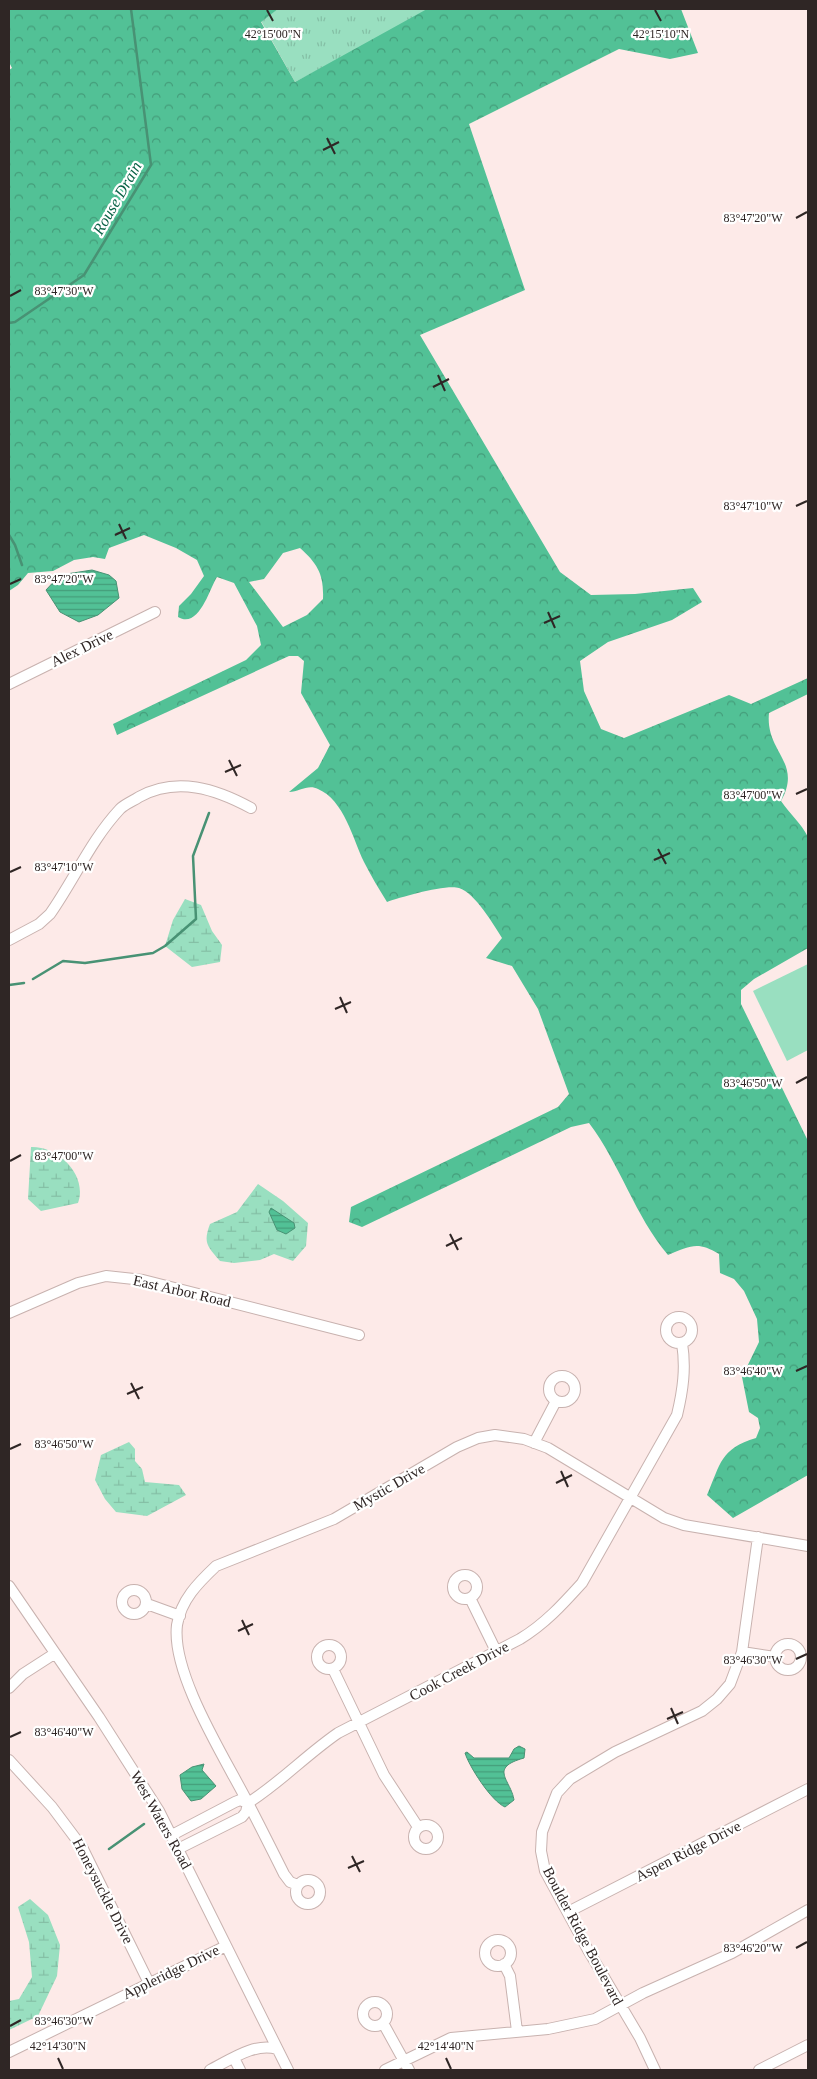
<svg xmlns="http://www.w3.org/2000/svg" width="817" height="2079" viewBox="0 0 817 2079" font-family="Georgia,serif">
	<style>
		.grass { fill: url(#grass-tufts) }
		.forest { fill: url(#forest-crowns); fill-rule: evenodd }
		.wetland { fill: url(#wetland-marsh) }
		.pitch { fill: #99dfc0 }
		.water { fill: url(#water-rules); stroke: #489274 }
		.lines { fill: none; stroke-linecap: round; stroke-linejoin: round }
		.stream { stroke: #489274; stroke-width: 2.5 }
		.minor-casing { stroke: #c8b2af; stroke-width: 12 }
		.minor { stroke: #fff; stroke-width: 10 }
		.ticks { fill: none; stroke: #2f2625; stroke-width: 2 }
		.labels { text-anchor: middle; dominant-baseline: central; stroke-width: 4.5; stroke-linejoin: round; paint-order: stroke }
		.street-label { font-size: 15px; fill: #2f2625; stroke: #fff }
		.water-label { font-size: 16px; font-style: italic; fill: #0a6347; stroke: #fff }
		.ticks-label { font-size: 12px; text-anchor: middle; fill: #2f2625; stroke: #fff; stroke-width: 4.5; stroke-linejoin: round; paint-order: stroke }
	</style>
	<defs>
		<pattern id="grass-tufts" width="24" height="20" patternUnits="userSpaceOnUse" patternTransform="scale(1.25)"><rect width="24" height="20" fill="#99dfc0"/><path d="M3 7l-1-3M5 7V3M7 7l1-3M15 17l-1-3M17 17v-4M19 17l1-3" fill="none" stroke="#84bfa5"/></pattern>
		<pattern id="forest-crowns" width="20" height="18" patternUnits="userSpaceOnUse" patternTransform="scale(1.25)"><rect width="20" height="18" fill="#52c196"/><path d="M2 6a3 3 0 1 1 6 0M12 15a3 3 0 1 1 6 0" fill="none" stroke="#449d7a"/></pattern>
		<pattern id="wetland-marsh" width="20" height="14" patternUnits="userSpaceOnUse" patternTransform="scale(1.25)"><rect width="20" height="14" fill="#99dfc0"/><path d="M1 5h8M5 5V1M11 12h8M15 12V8" fill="none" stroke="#84bfa5"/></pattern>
		<pattern id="water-rules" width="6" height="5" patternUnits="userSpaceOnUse" patternTransform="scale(1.25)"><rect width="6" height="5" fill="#52c196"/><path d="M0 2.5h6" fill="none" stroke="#449d7a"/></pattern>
	</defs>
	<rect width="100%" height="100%" fill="#fdeae8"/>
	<path class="grass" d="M278,9H434L295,82L261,21Z"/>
	<path class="forest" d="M9,9H278L261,22L295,82L427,9H681L698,53L670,59L619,49L469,124L525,290L420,335L560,572L591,595L635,594L693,588L702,602L672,620L608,642L580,661L584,691L601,729L624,738L729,695L751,704L808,678V694L769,713C765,752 803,762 781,801C790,814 801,823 808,837V948L754,979L741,990V1004L808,1141V1475L733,1518L707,1495C721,1463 720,1449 756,1438L760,1428L758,1418L749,1412L742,1377L759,1342L757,1319L744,1291L734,1279L720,1273L719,1254C697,1241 691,1246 668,1255C635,1216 620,1164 589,1123L571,1127L362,1227L349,1222L351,1207L558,1107L569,1094L538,1009L512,966L486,958L502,938C494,925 475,893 459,888C446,884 401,897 387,902C379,889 371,876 364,862C353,839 344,800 318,789C308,784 299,792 289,792L318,768L330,745L301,693L304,661L298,656H289L117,735L113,724L246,660L261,645L257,626L234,583L217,577C209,590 199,629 178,617L179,606L191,594L204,576L197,560L176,548L144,535L109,548L105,559L93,557L74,560L53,571L28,573L18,585L9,591V70L12,68L9,62ZM300,548C318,564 324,575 323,599L307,615L283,627L249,582L264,579L283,553Z"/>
	<path class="wetland" d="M185,899L201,905L212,931L222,945L220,962L192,967L165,946L173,920Z
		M31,1147C58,1146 88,1175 78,1203L41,1211L28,1199Z
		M258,1184L283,1201L308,1223L306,1246L293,1261L274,1254L260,1260L234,1263L220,1261C207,1246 203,1243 210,1224L237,1212Z
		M129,1442L135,1449V1461L142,1469L145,1482L179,1485L186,1495L147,1516L116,1512L105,1499L95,1480L101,1455Z
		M30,1899L48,1915L60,1945L57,1976L38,2016L9,2030V2001L19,1999L32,1977L29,1942L18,1907Z"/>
	<path class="pitch" d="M808,964V1050L787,1061L753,991Z"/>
	<path class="water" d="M92,570L109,575L116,581L119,598L98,615L79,622L60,612L46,590L60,575Z
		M271,1208L294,1223L295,1228L286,1234L277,1230L269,1212Z
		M519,1746L525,1749L524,1758C488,1768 511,1780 514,1800L505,1807C491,1801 469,1766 465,1753L467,1752L474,1758H509L514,1749Z
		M204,1764L202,1770L216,1786L201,1799L191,1801L182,1789L180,1775L192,1767Z"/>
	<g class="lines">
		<path class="stream" d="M9,323L15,322L84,275L151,165L131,9
			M9,535L15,545L22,565
			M33,979L63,961L85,963L153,953L165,946L196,919L193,856L209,813
			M9,985L24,983
			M109,1849L144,1824"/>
		<defs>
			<path id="minor" d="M9,684L155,612
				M9,940L39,924L50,914C74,880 91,840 120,809C125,804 133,801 139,797C177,776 216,789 251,808
				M9,1313L78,1283L106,1276L143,1280L359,1335
				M666 1330a13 13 0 1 1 26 0a13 13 0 1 1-26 0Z
				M549 1389a13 13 0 1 1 26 0a13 13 0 1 1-26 0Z
				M534,1443L556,1401
				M453 1587a12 12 0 1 1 24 0a12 12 0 1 1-24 0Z
				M9,1586L99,1717L159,1811L288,2070
				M122 1602a12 12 0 1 1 24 0a12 12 0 1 1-24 0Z
				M470,1598L496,1651
				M147,1604L180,1616
				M775 1657a13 13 0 1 1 26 0a13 13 0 1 1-26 0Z
				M317 1657a12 12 0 1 1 24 0a12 12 0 1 1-24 0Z
				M742,1652L775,1657
				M333,1669L384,1775L418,1827
				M9,1688L23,1674L54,1654
				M9,1760L52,1807L82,1847L149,1983
				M414 1837a12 12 0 1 1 24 0a12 12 0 1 1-24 0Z
				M172,1835L235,1802L240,1800L248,1803C281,1782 306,1755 338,1733L520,1639C545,1624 563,1604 582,1583L677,1415C683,1390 686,1368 682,1343
				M178,1849L242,1817L246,1812L248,1803
				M296 1892a12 12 0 1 1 24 0a12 12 0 1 1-24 0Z
				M298,1885L290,1882L284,1874C272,1850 260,1826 248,1803C225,1758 171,1674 177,1625C181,1600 198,1583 216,1566L334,1519L457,1447L478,1438L495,1435L524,1439L548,1448L664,1518L684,1525L808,1546
				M568,1912L808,1789
				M485 1953a13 13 0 1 1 26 0a13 13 0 1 1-26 0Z
				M504,1964L510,1976L517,2031
				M363 2014a12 12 0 1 1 24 0a12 12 0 1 1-24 0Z
				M383,2023L409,2070
				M9,2052L226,1946
				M234,2058L240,2070
				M210,2070C230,2060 255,2042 277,2049
				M385,2070L451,2038L548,2029L595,2019L643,1993L732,1953L808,1910
				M655,2070L640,2038L588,1950L545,1871L541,1851L542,1832L557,1793L570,1779L615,1752L702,1711L717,1699L730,1684L742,1652L758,1537
				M759,2070L808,2045"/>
		</defs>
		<use href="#minor" class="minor-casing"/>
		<use href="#minor" class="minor"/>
	</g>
	<path class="ticks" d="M267,10L273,21M655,10L661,21M327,138L335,154M323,150L339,142M796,218L807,212M10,296L21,290M438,375L445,391M433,387L449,379M796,506L807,501M119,524L126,539M115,535L130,528M10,584L21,579M548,612L555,628M544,623L560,616M229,760L237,776M225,772L241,765M796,794L807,789M658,849L666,864M654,860L670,853M10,872L21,867M340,997L347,1013M335,1009L351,1002M796,1083L807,1077M10,1161L21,1155M450,1234L458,1250M446,1246L462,1238M796,1371L807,1366M131,1383L139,1399M127,1394L143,1387M10,1449L21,1444M561,1471L568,1487M556,1483L572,1475M242,1620L249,1635M238,1631L253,1624M796,1659L807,1654M671,1708L678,1724M667,1719L683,1712M10,1737L21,1732M352,1856L360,1872M348,1868L364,1861M796,1948L807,1942M10,2026L21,2020M58,2058L63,2069M446,2058L451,2069"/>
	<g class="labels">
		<g class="street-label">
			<text transform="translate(82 648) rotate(-26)">Alex Drive</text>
			<text transform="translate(182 1291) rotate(13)">East Arbor Road</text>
			<text transform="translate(389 1487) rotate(-30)">Mystic Drive</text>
			<text transform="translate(459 1671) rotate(-28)">Cook Creek Drive</text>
			<text transform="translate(161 1820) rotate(61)">West Waters Road</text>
			<text transform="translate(688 1851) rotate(-27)">Aspen Ridge Drive</text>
			<text transform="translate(103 1891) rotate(63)">Honeysuckle Drive</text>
			<text transform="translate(583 1936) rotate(62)">Boulder Ridge Boulevard</text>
			<text transform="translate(171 1972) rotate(-26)">Appleridge Drive</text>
		</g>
		<g class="water-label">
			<text transform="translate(117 198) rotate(-60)">Rouse Drain</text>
		</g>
	</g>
	<g class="ticks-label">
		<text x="273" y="38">42°15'00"N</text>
		<text x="661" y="38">42°15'10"N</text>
		<text x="753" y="222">83°47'20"W</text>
		<text x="64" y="295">83°47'30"W</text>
		<text x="753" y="510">83°47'10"W</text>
		<text x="64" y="583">83°47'20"W</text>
		<text x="753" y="799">83°47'00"W</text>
		<text x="64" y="871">83°47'10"W</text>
		<text x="753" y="1087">83°46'50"W</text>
		<text x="64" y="1160">83°47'00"W</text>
		<text x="753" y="1375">83°46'40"W</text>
		<text x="64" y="1448">83°46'50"W</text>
		<text x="753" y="1664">83°46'30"W</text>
		<text x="64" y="1736">83°46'40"W</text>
		<text x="753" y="1952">83°46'20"W</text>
		<text x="64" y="2025">83°46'30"W</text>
		<text x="58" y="2050">42°14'30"N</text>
		<text x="446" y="2050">42°14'40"N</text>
	</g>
	<rect width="817" height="2079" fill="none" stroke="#2f2625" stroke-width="20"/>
</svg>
